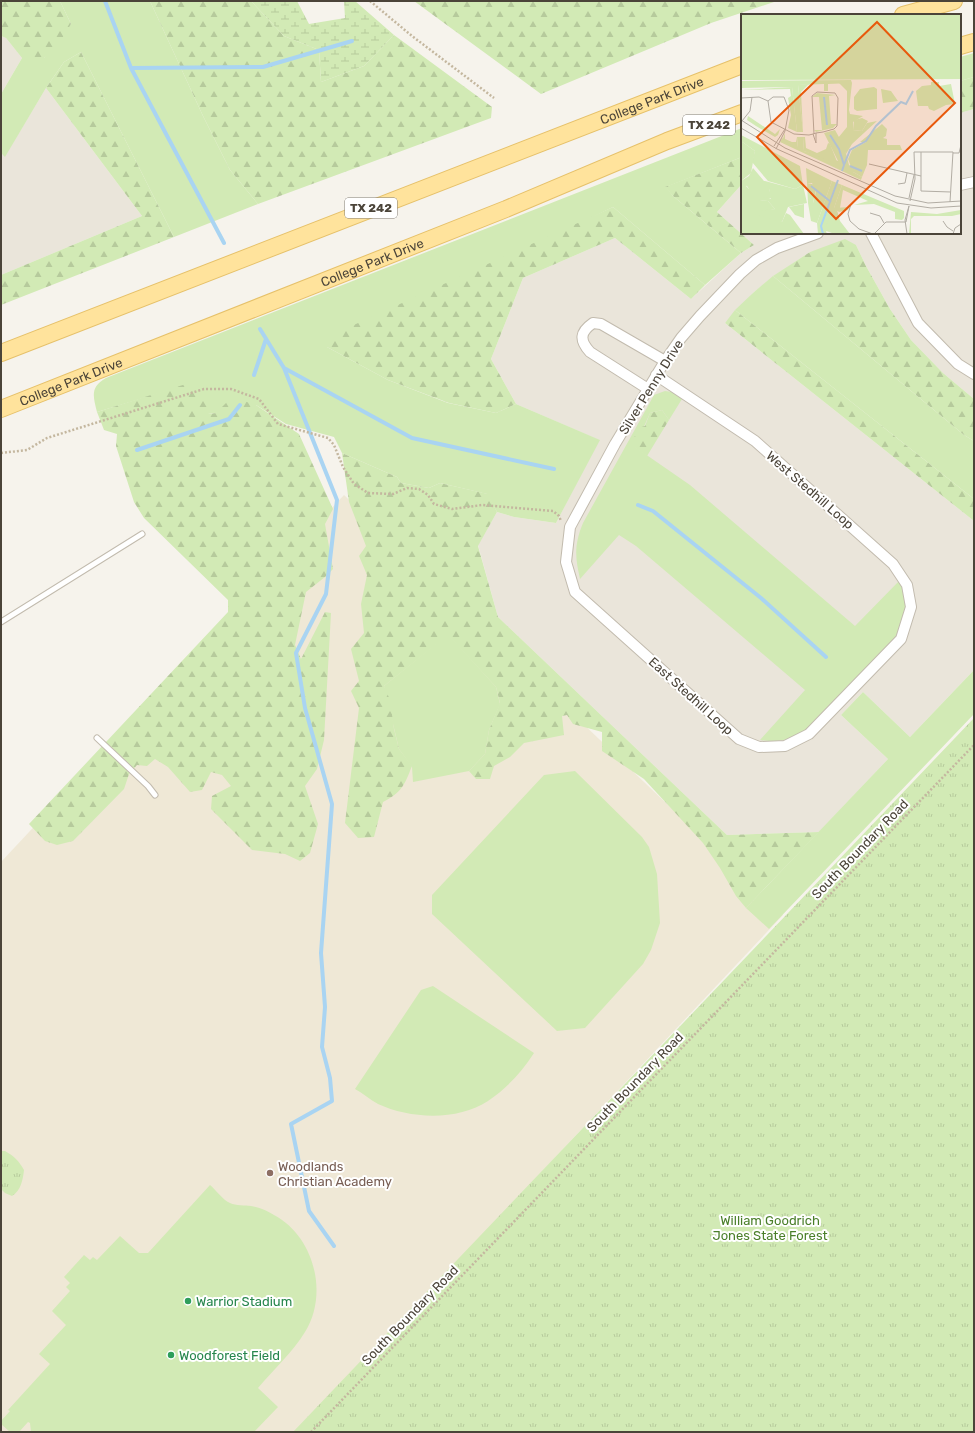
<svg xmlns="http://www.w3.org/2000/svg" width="975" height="1433" viewBox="0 0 975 1433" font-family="Rubik,sans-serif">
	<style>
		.residential { fill: #eae5da }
		.education { fill: #efe8d6 }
		.grass { fill: #d2eab5 }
		.forest { fill: url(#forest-firs) }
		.wetland { fill: url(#wetland-marsh) }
		.park { fill: url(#park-tufts) }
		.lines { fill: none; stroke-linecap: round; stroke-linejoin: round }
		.stream { stroke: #a9d4f2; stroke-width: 4 }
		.lane-casing { stroke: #c2bbae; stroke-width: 7 }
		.street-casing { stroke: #c2bbae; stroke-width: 12 }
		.primary-casing { stroke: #e6c16a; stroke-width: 18 }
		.path { stroke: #c4b79f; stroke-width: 2.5; stroke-dasharray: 2 2; stroke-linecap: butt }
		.lane { stroke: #fff; stroke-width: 5 }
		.street { stroke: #fff; stroke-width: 10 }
		.primary { stroke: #ffe39c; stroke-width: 16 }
		.education-dot { fill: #8d6e63; stroke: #fff; stroke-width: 1.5 }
		.leisure-dot { fill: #2e9e5b; stroke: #fff; stroke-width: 1.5 }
		.labels { text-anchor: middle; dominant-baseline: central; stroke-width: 4; stroke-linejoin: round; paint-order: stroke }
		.shield { fill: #fff; stroke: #817c74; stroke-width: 1 }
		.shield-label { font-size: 12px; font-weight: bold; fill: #4b4439 }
		.street-label { font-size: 13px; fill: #4b4439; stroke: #fff }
		.education-label { font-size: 13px; fill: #785e54; stroke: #fff; text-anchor: start }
		.park-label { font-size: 13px; fill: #4a7f2a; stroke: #fff }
		.leisure-label { font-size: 13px; fill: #27864d; stroke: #fff; text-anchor: start }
		.inset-river { fill: none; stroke: #a9d4f2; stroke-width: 2 }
		.inset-road { fill: none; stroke: #b2ada4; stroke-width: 1 }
		.view { fill: #e8590c; fill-opacity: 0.15; stroke: #e8590c; stroke-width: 2 }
		.inset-edge { fill: none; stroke: #4b4439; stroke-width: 2 }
	</style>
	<defs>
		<pattern id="forest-firs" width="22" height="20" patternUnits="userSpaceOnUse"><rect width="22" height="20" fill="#d2eab5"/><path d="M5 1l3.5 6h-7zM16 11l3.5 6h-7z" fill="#b6ca9c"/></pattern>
		<pattern id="wetland-marsh" width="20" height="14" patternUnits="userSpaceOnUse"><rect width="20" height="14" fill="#d2eab5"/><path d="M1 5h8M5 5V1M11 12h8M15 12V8" fill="none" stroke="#b6ca9c"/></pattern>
		<pattern id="park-tufts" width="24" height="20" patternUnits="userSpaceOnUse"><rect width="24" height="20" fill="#d2eab5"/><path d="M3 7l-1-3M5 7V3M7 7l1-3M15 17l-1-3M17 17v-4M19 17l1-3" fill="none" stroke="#b6ca9c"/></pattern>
	</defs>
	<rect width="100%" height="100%" fill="#f6f3ec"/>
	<path class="residential" d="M1,36L6,38L22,58L1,94Z
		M46,88L142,216L1,275V153L5,156Z
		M974,109V399L943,373L911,340L890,309L866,266L856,245L810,252L774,276L754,292L725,323L974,521V670L910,737L863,692L841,715L888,759L819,832L727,835L498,617L478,545L497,512L514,517L556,523L599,440L516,404L491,359L523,278L615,238L691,299L741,253L754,245L717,212L742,184V233H960V113Z"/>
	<path class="education" d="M344,495L783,915L297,1432H1V862Z"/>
	<path class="grass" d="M60,1H150L203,116L230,170L258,204L174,237L81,52L64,62L46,88L5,157L1,153V94L22,58H44L71,24Z
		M974,53V77L960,81V57Z
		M742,128V157L666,187L673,196L741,253L705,285L613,207L327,347L388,380L448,403L496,413L516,404L600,440L556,523L514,517L497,512L487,494L440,483L429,488L401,483L397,477L342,453L334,437L286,424L256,405L216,413L208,414L186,385L97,412C93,396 90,387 106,378Z
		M773,276L964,435L974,441V499L735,310L754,292Z
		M665,391L672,392L682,399L669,420L662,410L650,413L635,447L690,485L855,626L900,580C910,603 908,618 894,639L805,731C790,740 777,743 760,740L805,690L636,546L619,535L580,579C575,557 574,545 583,523L654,395Z
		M448,634L496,687L500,704L489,730L485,754L469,771L413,782L412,767L399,749L384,686Z
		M974,670V714L769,929L746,908L888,759L841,715L863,692L910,737Z
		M575,771L642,837L649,847L657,874L660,923L651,950L643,964L585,1028L557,1031L432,914V895L544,775Z
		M433,986L534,1053C522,1072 507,1088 488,1101C458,1121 410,1119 378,1104C370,1100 363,1093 355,1089L421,990Z
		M210,1185C215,1189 224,1201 230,1203C236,1206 245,1205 251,1206C259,1207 268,1211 274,1215C314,1236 329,1294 305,1332C292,1353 274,1369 258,1388L278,1407L254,1432H31L30,1423L28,1422L19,1432H10L1,1424V1421L10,1411L8,1410L50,1364L39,1354L66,1325L52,1311L70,1291L66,1287L70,1283L64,1277L84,1255L90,1260L93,1257L97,1260L120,1236L139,1253H148Z"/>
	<path class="forest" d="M1,1H60L71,24L55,50L44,58H22L6,38L1,36Z
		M150,1H251L284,36L319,50L321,82L364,66L394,35L492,107L491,118L258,204L230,170L203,116Z
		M414,1H777L711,23L541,94Z
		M81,52L174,237L1,305V275L142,216L46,88L64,62Z
		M974,77V109L960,113V81Z
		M742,157V184L717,212L754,245L741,253L673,196L665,187Z
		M613,207L705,285L691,299L615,238L523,278L491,359L516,404L496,413L449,403L388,380L327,347L323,339Z
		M845,239L856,245L866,266L890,309L911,340L943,373L974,399V441L964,435L773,276L810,252Z
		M735,310L974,499V521L725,323Z
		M186,384L208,397V414L216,413L232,397L256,405L299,434L333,509L325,524L333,569L325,577L306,592L295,645L301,659L325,612L331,613L324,740L317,769L305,786L318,824L310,853L300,861L285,854L252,850L211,809L212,796L231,786L222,775L211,772L202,790L190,792L168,767L155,759L147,766L137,765L129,774L124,789L73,841L57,845L45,841L29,824L228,612V600L144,518L134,502L116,446L117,434L104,430L97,412Z
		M662,410L669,420L647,456L634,447L633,441L638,428L645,426L650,413Z
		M342,453L397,477L401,483L429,488L440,483L488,494L497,512L478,546L498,617L727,835L819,832L746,908L736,896L720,868L703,843L644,779L602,751V732L573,724L567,715L562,716L564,735L524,743L510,757L494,766L490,779H476L469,771L485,754L489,730L500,703L496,687L448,635L384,686L390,700L394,729L399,749L412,766C404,786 402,792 383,802L374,837L358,838L345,823L359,708L351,691L359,681L351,649L364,633L361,604L367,575L359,556L366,546L349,502Z"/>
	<path class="wetland" d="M251,1H297L309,24L345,18L344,1H355L394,35L364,66L321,82L319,50L284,36Z"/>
	<path class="park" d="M974,718V1432H293Z
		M1,1151H5C14,1156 19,1161 24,1170C23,1179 21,1191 12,1196L5,1193L1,1189Z"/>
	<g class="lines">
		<path class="stream" d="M105,1L131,68L224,243
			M131,68L263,67L352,41
			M260,329L284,368L412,438L554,469
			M284,368L337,500L326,594L296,653L305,708L332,804L321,953L325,1007L322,1047L330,1078L332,1101L291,1124L309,1211L334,1246
			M254,375L266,339
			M137,450L229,419L240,405
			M638,505L653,511L761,598L826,657"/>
		<defs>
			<path id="lane" d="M1,622L142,534
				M97,738L148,786L155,795"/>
			<path id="street" d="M960,185L974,182
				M871,233L918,323L958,364L974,374
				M656,375L755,441L893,564L907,585L911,607L901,639L809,734L785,746L759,747L739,739L575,592L566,562L570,527L615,444L665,361L681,338L700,316L740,274L756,260L777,248L818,233
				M648,389L590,352C579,340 580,332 593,323L601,324L665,361"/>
			<g id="primary">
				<path d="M903,15L954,1"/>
				<path d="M960,46L974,42"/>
				<path id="s1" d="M1,353L742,65"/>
				<path id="s2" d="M1,409L506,209L667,141L742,113"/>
			</g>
		</defs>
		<use href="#lane" class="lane-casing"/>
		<use href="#street" class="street-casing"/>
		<use href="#primary" class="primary-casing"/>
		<path class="path" d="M370,1L412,36L494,98
			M1,453L27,450L47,438L204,389H231L259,399L278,424L328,438L334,445L343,467L354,484L368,493L393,494L407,488L419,489L428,495L434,504L452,509L482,505L553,511L559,516L561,521
			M311,1432L974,745"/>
		<use href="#lane" class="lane"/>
		<use href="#street" class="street"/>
		<use href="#primary" class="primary"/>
	</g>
	<circle class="education-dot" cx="270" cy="1173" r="4"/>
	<g class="leisure-dot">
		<circle cx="188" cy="1301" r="4"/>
		<circle cx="171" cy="1355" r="4"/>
	</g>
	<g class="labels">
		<g class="shield">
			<rect x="683" y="115" width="52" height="20" rx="3"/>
			<rect x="345" y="198" width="52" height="20" rx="3"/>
		</g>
		<g class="shield-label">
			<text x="709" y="125">TX 242</text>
			<text x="371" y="208">TX 242</text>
		</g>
		<g class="street-label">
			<text stroke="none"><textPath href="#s1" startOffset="698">College Park Drive</textPath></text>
			<text stroke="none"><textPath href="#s2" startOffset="399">College Park Drive</textPath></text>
			<text stroke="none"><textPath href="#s2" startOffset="75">College Park Drive</textPath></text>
			<text transform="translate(651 387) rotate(-58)">Silver Penny Drive</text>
			<text transform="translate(810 490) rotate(41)">West Stedhill Loop</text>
			<text transform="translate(691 696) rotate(42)">East Stedhill Loop</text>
			<text transform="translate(860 849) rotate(-46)">South Boundary Road</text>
			<text transform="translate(635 1082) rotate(-46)">South Boundary Road</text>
			<text transform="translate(410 1315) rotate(-46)">South Boundary Road</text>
		</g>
		<g class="education-label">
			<text x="278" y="1166">Woodlands<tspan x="278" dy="15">Christian Academy</tspan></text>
		</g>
		<g class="park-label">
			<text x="770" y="1220">William Goodrich<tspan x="770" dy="15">Jones State Forest</tspan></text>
		</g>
		<g class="leisure-label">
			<text x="196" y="1301">Warrior Stadium</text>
			<text x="179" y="1355">Woodforest Field</text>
		</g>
	</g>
	<g transform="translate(741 14)">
		<rect width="220" height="220" fill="#f6f3ec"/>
		<path d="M110,66L111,69L87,70V77H83V70L57,71L62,118H56L51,73L0,74V67ZM190,68H198V72L210,70L214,90L205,91L193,97L188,95L187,92H177L175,77L181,72L190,71ZM133,73L136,75V95L116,97L113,95V83L119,75ZM140,75L150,77L157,87L142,89ZM76,79L95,81L88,82L90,110H96L92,114L75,118L73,116H81L78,83H71ZM121,104L127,107L121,117L112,116L113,106ZM94,116L103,132L108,151L113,154L112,158L121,163L120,166L39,128L45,117L41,124L57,133L56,123H62L63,137L97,147L83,119ZM91,167L101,171L93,194L108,193L107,196L98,198L95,196L91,216L94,220L85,217L86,220H77L76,209Z" fill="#d2eab5"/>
		<path d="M98,69H111L108,96L109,100L122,102L112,108V116L121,117L126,109L136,107L111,130L105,140L97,124L106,113V77ZM68,70L60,78L62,118L57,71ZM51,73L56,118L47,114L50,101L47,84L50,82L49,75L0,76ZM7,102L34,120L39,115L37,121L34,123L15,112L6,106ZM141,110L146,115L145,122L142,124L146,125V131H159L161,136H127L126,151L121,163L112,158L107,145L111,136L125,128H119ZM44,119V125L51,128H55L56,123L57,134L41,127ZM0,121L59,152L62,171L54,175L27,167L11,148L14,137L0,127ZM62,123H64L65,134L76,139L85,135L87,129L89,130L97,150L63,137ZM12,154L23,167L5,172L8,175H28L31,184L19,186L27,187L34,195L25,197L41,208L45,199L49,201L63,220H0V167L8,162ZM65,154L91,167L76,209L70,207L67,189H72L75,178L71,169H66ZM101,171L163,197V204L161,206L154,205V198L133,190L113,191L127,187L102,176L99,194H93ZM63,190V204L54,201L48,193ZM96,196L99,207L109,220H94L85,212L91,197ZM220,196V200L211,202H173L170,205V220H168L170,198L196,200Z" fill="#d2eab5"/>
		<path d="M7,167H24L54,175L62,171L66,189L47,193L41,208L15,201L14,199L17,197L34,195L27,187L17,186L25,183L30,185L28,175H8L4,169ZM66,169L76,171L72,189H67Z" fill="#d2eab5"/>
		<path d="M0,0H220V65L0,66ZM0,127L14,137L10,159L0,167Z" fill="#d2eab5"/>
		<path class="inset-river" d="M83,83L86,111M89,121L98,135L103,151L101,157M103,151L109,136L125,127L135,112L160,88L165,90L172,77M109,152L121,157M70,172L90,188M82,220L80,212L97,166"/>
		<path class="inset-road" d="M0,84L18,83L27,87M27,87L30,108L53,120L68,121L72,120L75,119L82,118L93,115L96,112L97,84L94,79L76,78L71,82L73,120M27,87L32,83H43L48,96L44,117L35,135M0,106L44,134L154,182L187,189L220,187M1,107L9,97L11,83M0,114L36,135L156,189L190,194L220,192M72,120L75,129V119M33,132L44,115M180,138V177L210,178M212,139H218L220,131M128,150L180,162M157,170L164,169L166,159M168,184L173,161M169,187L174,165L173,138H212L209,188M110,190L107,200L109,207L118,215L132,220M129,199L139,202L143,209M202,207L206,213L212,217M165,208L168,192M133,220L145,208H165M166,220L164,206L168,192M212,220L214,214L220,210"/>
		<path class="view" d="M136,8L214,89L95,205L16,123Z"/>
		<rect width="220" height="220" class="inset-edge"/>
	</g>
	<rect width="975" height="1433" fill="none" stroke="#4b4439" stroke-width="4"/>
</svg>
